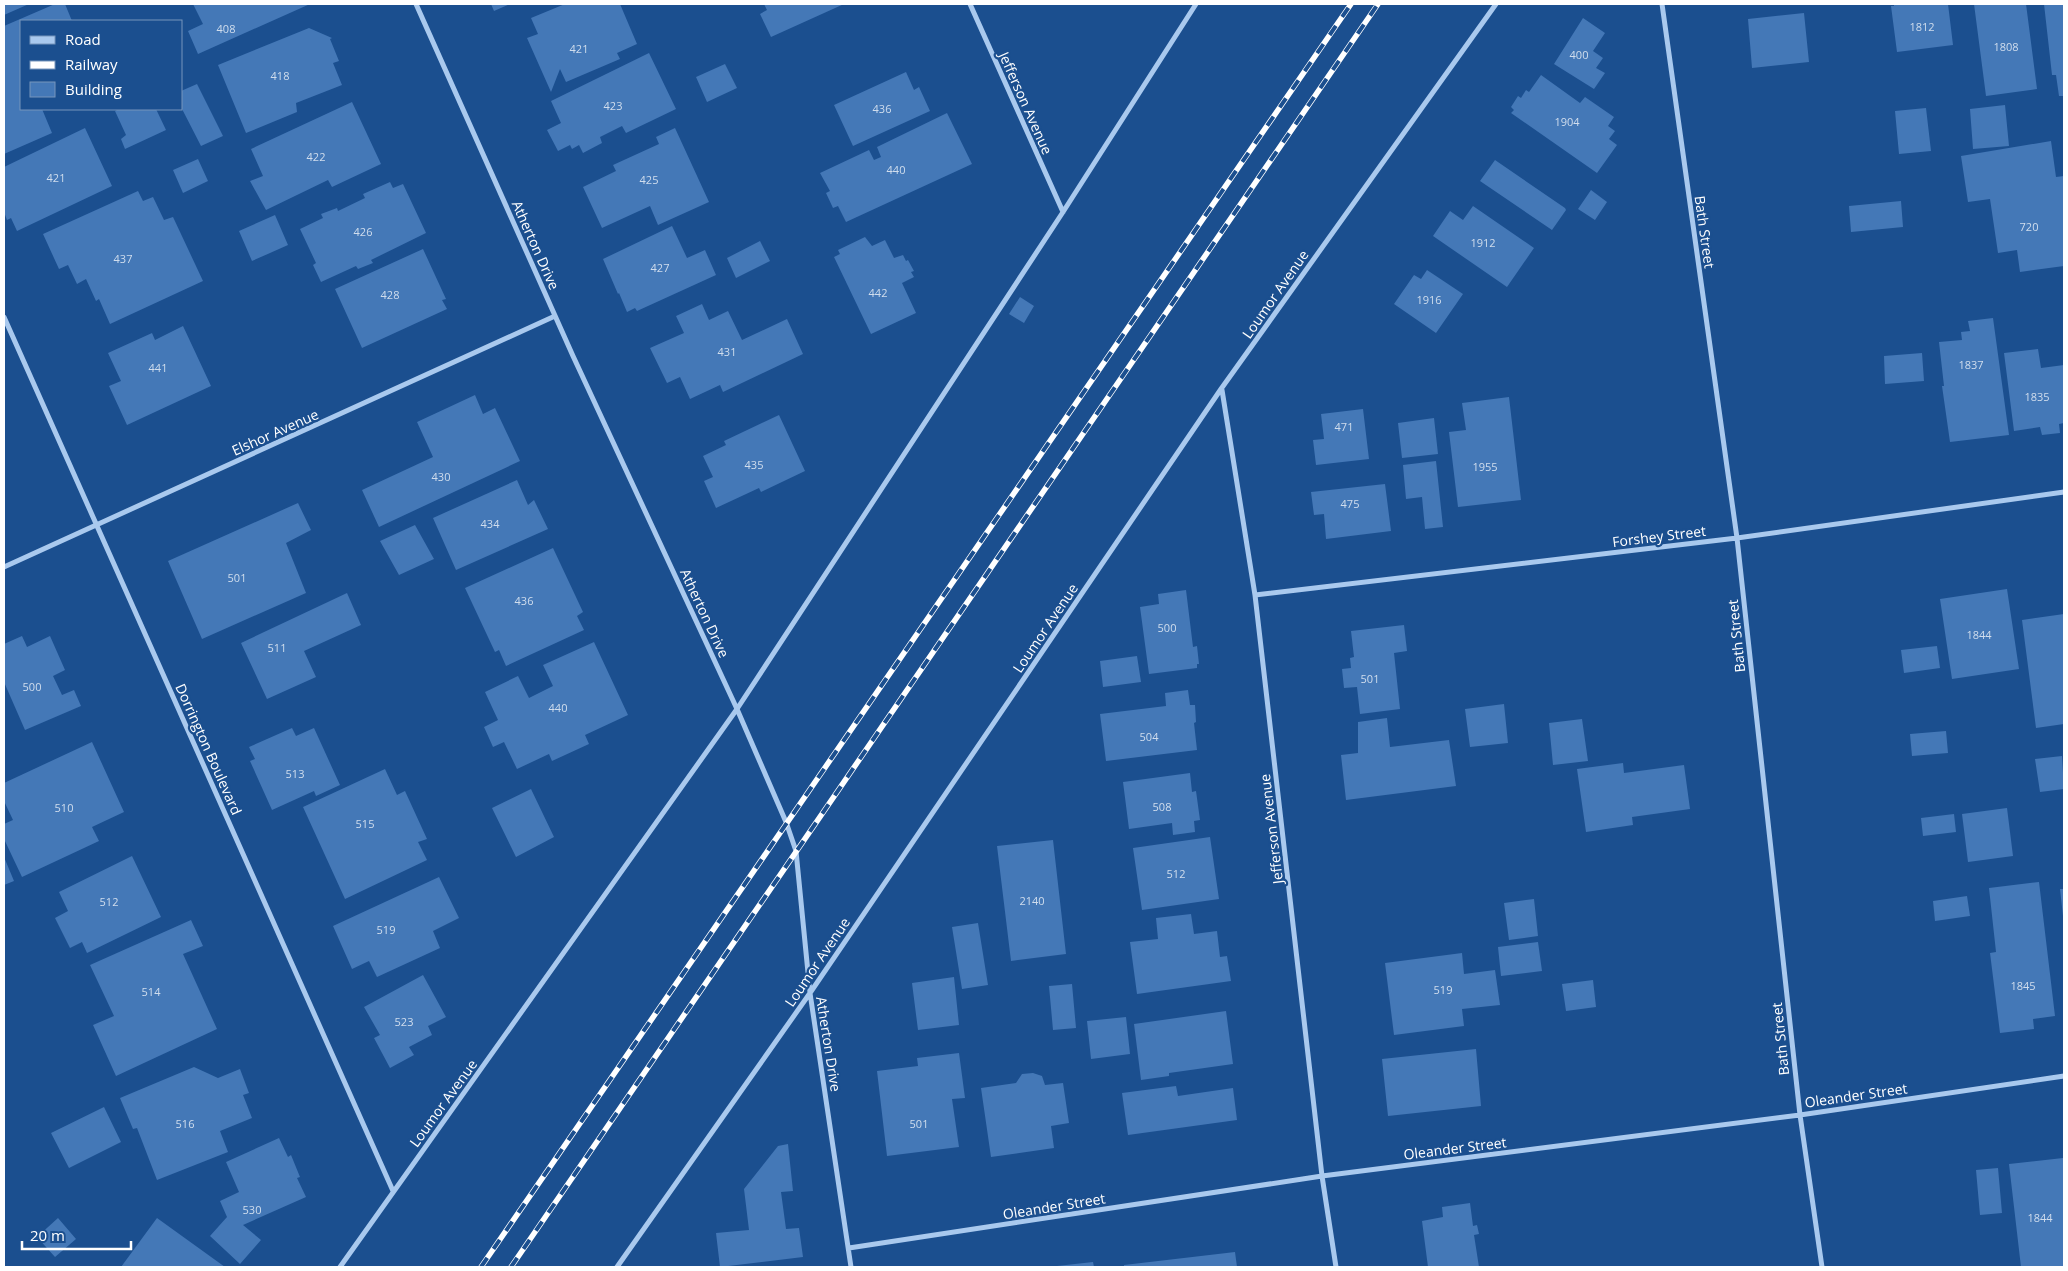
<svg xmlns="http://www.w3.org/2000/svg" width="2068" height="1271" viewBox="0 0 2068 1271" font-family="'Open Sans',sans-serif">
	<style>
		.building { fill: #4478b7 }
		.lines { fill: none; stroke-linecap: round; stroke-linejoin: round }
		.minor { stroke: #a9c9ee; stroke-width: 5 }
		.rail-casing { stroke: #fff; stroke-width: 5.5 }
		.rail { stroke: #1b4f8f; stroke-width: 4; stroke-dasharray: 11; stroke-linecap: butt }
		.labels { text-anchor: middle; dominant-baseline: central; stroke-width: 4.5; stroke-linejoin: round; paint-order: stroke }
		.number-label { font-size: 11px; fill: #d0dded }
		.street-label { font-size: 14px; fill: #fff; stroke: #1b4f8f }
	</style>
	<rect width="100%" height="100%" fill="#1b4f8f"/>
	<path class="building" d="M4,4H29L4,15Z
		M55,4H65L72,21H21V109H42L52,133L4,154V26Z
		M193,4H310L198,54L188,31L203,24Z
		M491,4H510L494,11Z
		M565,4H620L637,44L617,53L620,59L566,82L560,69L551,92L527,38L538,34L531,18Z
		M764,4H844L771,37L760,14L767,10Z
		M1894,4H1948L1953,45L1897,52L1891,6H1894Z
		M1974,4H2026L2037,89L1986,96Z
		M2044,4H2064V96H2059L2056,75H2052Z
		M1804,13L1809,62L1752,68L1748,19Z
		M1583,18L1605,33L1593,51L1603,58L1596,68L1605,73L1594,89L1554,64Z
		M309,28L332,38L330,39L339,61L333,63L342,85L296,103L297,112L246,133L218,65Z
		M649,53L676,109L626,133L622,126L600,137L602,143L583,153L579,145L572,149L570,145L558,151L547,130L561,123L551,101Z
		M725,64L737,88L707,102L696,77Z
		M906,72L914,90L919,87L930,111L853,146L834,105Z
		M1541,75L1580,103L1585,97L1614,117L1608,126L1615,131L1609,139L1617,145L1597,173L1511,113L1514,110L1511,107L1518,96L1521,98L1526,90L1529,92Z
		M197,84L223,136L201,146L181,107V91Z
		M352,102L381,164L332,187L328,180L266,210L250,181L263,176L251,149Z
		M2005,105L2009,146L1973,149L1970,109Z
		M1926,108L1931,151L1899,154L1895,111Z
		M119,109H156L166,130L125,149L121,139L126,135L115,111Z
		M947,113L972,164L846,222L838,206L833,208L826,193L830,191L820,173L869,150L874,160L881,157L877,147Z
		M85,128L112,186L17,231L11,218L7,220L4,212V167Z
		M675,128L709,202L658,225L650,206L602,228L583,187L616,171L613,165L659,144L656,137Z
		M2051,141L2056,177L2064,176V266L2020,272L2017,250L1998,253L1990,199L1968,202L1961,156Z
		M198,159L208,181L183,193L173,170Z
		M1495,160L1565,208L1566,210L1552,230L1480,181Z
		M390,182L393,188L403,184L426,233L371,260L373,263L358,269L356,266L321,282L313,265L316,263L300,229L323,218L321,214L337,208L338,211L365,198L363,194Z
		M1591,190L1607,202L1595,220L1578,209Z
		M138,191L143,201L153,197L164,220L173,217L203,281L110,324L99,299L96,301L86,279L77,284L68,265L59,269L43,234Z
		M1901,201L1903,227L1851,232L1849,206Z
		M1473,206L1534,248L1507,287L1433,236L1450,211L1463,220Z
		M275,215L288,245L252,261L239,231Z
		M672,226L687,258L705,250L716,275L637,311L635,308L627,312L619,293L618,294L603,259Z
		M865,237L872,246L885,240L894,258L903,255L906,261L908,260L914,271L911,272L914,277L902,283L916,313L871,334L834,257L840,254L838,250Z
		M760,241L770,261L736,278L727,258Z
		M423,249L446,299L442,300L447,309L362,348L335,289Z
		M1427,270L1463,294L1436,333L1394,304L1414,275L1421,279Z
		M1020,297L1034,306L1024,323L1009,314Z
		M702,304L709,320L728,311L742,340L787,319L803,354L723,392L720,385L690,399L680,377L667,383L650,348L684,333L676,316Z
		M1993,318L2009,435L1950,442L1942,386H1944L1939,342L1962,340L1961,332L1970,331L1968,321Z
		M183,326L211,386L127,425L109,386L121,381L108,353L152,333L155,340Z
		M2038,349L2041,368L2064,365V423L2059,424L2060,433L2042,435L2040,427L2014,431L2004,353Z
		M1922,353L1924,381L1885,384L1884,356Z
		M475,395L483,414L495,408L520,461L379,527L362,490L433,457L417,422Z
		M1509,397L1521,500L1458,507L1449,432L1466,430L1462,403Z
		M1363,409L1369,459L1316,465L1313,440L1324,439L1321,414Z
		M779,415L805,471L761,492L759,488L716,508L704,481L713,477L703,456L726,445L724,441Z
		M1434,418L1438,454L1402,458L1398,423Z
		M1436,461L1443,527L1425,529L1422,497L1406,499L1403,465Z
		M517,480L528,505L534,500L548,529L456,570L433,518Z
		M1385,484L1391,531L1326,539L1324,514L1314,515L1311,492Z
		M298,503L311,530L286,543L306,593L202,639L168,561Z
		M415,525L434,559L399,575L380,541Z
		M553,548L583,612L577,616L584,630L506,666L499,650L495,652L465,588Z
		M2007,589L2019,669L1952,679L1940,599Z
		M1186,590L1193,647L1197,646L1199,664H1197V668L1149,674L1140,607L1159,604L1158,594Z
		M347,593L361,625L304,651L316,677L267,699L241,643Z
		M2064,614V724L2036,728L2022,620Z
		M1404,625L1407,651L1394,653L1400,709L1360,714L1357,687L1344,688L1342,669L1351,668L1350,658L1354,657L1351,631Z
		M22,636L27,647L50,636L65,670L53,676L62,695L74,690L81,706L25,730L4,682V644Z
		M594,642L628,715L585,735L589,744L552,761L549,754L517,769L504,742L493,747L484,727L498,720L485,692L518,676L529,698L553,686L543,665Z
		M1937,646L1940,668L1904,673L1901,650Z
		M1137,656L1141,682L1103,687L1100,661Z
		M1188,690L1190,705H1195L1196,722L1194,723L1197,750L1106,761L1100,714L1166,706L1165,693Z
		M1504,704L1508,743L1470,747L1465,709Z
		M1387,718L1390,747L1449,740L1456,786L1346,800L1341,755L1358,753V722Z
		M1582,719L1588,761L1553,765L1549,723Z
		M292,728L296,736L314,728L340,785L316,796L314,791L272,810L250,761L255,759L249,747Z
		M1946,731L1948,753L1912,756L1910,734Z
		M92,742L124,812L92,827L99,841L22,877L4,839V824L13,820L4,801V783Z
		M2062,756L2064,789L2040,792L2035,759Z
		M1623,763L1624,773L1684,765L1690,809L1632,817L1633,825L1586,832L1577,769Z
		M385,769L397,795L405,791L427,839L418,842L427,860L345,899L303,807Z
		M1190,773L1192,792L1196,791L1200,820L1194,821L1195,832L1173,835L1172,823L1129,829L1123,782Z
		M531,789L554,837L516,857L492,808Z
		M2007,808L2013,856L1968,862L1962,814Z
		M1954,814L1956,832L1923,836L1921,818Z
		M1210,837L1219,899L1142,910L1133,848Z
		M1053,840L1066,954L1011,961L997,846Z
		M132,856L161,917L87,953L82,942L70,948L55,918L68,911L59,892Z
		M4,857L14,881L4,885Z
		M439,877L459,918L433,931L440,948L377,977L369,961L352,969L333,926Z
		M2039,882L2055,1016L2033,1019L2034,1029L2000,1033L1990,953L1996,952L1989,888Z
		M2060,889H2064V916H2063Z
		M1967,896L1970,916L1935,921L1933,901Z
		M1534,899L1538,936L1509,940L1504,903Z
		M1191,914L1194,934L1217,931L1220,957L1227,956L1231,981L1137,994L1130,942L1158,939L1156,918Z
		M191,920L203,946L183,954L217,1029L116,1076L93,1025L114,1016L90,965Z
		M978,923L988,985L962,989L952,927Z
		M1538,942L1542,971L1501,976L1498,947Z
		M1462,953L1464,974L1495,970L1500,1005L1462,1009L1464,1026L1394,1035L1385,963Z
		M423,975L446,1017L428,1026L432,1035L409,1047L414,1055L390,1068L374,1038L380,1035L364,1007Z
		M954,977L959,1025L918,1030L912,983Z
		M1593,980L1596,1007L1566,1011L1562,984Z
		M1072,984L1076,1028L1053,1030L1049,986Z
		M1226,1011L1233,1064L1169,1073V1076L1141,1080L1134,1024Z
		M1126,1017L1130,1054L1091,1059L1087,1021Z
		M1476,1049L1481,1106L1388,1116L1382,1059Z
		M959,1053L965,1098L952,1099L959,1147L887,1156L877,1071L918,1066L917,1058Z
		M194,1067L218,1078L240,1069L249,1093L243,1095L252,1118L220,1131L228,1152L157,1180L137,1128L133,1129L120,1098Z
		M1033,1073L1042,1076L1045,1085L1063,1083L1069,1123L1051,1126L1054,1148L991,1157L981,1088L1016,1083L1022,1074Z
		M1176,1086L1178,1096L1233,1088L1237,1120L1128,1135L1122,1093Z
		M104,1107L121,1142L69,1168L51,1133Z
		M279,1138L288,1157L291,1155L300,1177L297,1178L306,1197L243,1225L261,1240L240,1264L210,1236L227,1217L220,1201L239,1192L226,1162Z
		M788,1144L793,1191L781,1192L786,1229L799,1228L803,1257L720,1267L716,1233L749,1230L744,1189L778,1146Z
		M2063,1158L2064,1267H2021L2009,1164Z
		M1998,1168L2002,1213L1980,1215L1976,1170Z
		M1470,1203L1473,1226L1477,1225L1479,1234L1474,1235L1479,1267H1428L1422,1221L1443,1217L1442,1207Z
		M58,1218L76,1239L55,1257L37,1237Z
		M157,1218L225,1267H121Z
		M1235,1252L1237,1267H1124V1265Z
		M1093,1262L1094,1267H1057V1266Z"/>
	<g class="lines">
		<path class="minor" d="M416,4L573,356L737,709L786,822L796,851L810,993L851,1267
			M970,4L1063,212
			M1662,4L1737,538L1800,1115L1822,1267
			M4,317L393,1191
			M1222,390L1255,595L1322,1176L1336,1267
			M4,567L555,316
			M1255,595L1737,538L2064,492
			M849,1248L1322,1176L1800,1115L2064,1076
			M340,1267L737,709L1063,212L1196,4
			M617,1267L810,993L1221,389L1496,4"/>
		<defs>
			<path id="rail" d="M481,1267L1351,4
				M511,1267L1378,4"/>
		</defs>
		<use href="#rail" class="rail-casing"/>
		<use href="#rail" class="rail"/>
	</g>
	<g class="labels">
		<g class="number-label">
			<text x="1922" y="26">1812</text>
			<text x="226" y="28">408</text>
			<text x="2006" y="46">1808</text>
			<text x="579" y="48">421</text>
			<text x="1579" y="54">400</text>
			<text x="280" y="75">418</text>
			<text x="613" y="105">423</text>
			<text x="882" y="108">436</text>
			<text x="1567" y="121">1904</text>
			<text x="316" y="156">422</text>
			<text x="896" y="169">440</text>
			<text x="56" y="177">421</text>
			<text x="649" y="179">425</text>
			<text x="2029" y="226">720</text>
			<text x="363" y="231">426</text>
			<text x="1483" y="242">1912</text>
			<text x="123" y="258">437</text>
			<text x="660" y="267">427</text>
			<text x="878" y="292">442</text>
			<text x="390" y="294">428</text>
			<text x="1429" y="299">1916</text>
			<text x="727" y="351">431</text>
			<text x="1971" y="364">1837</text>
			<text x="158" y="367">441</text>
			<text x="2037" y="396">1835</text>
			<text x="1344" y="426">471</text>
			<text x="754" y="464">435</text>
			<text x="1485" y="466">1955</text>
			<text x="441" y="476">430</text>
			<text x="1350" y="503">475</text>
			<text x="490" y="523">434</text>
			<text x="237" y="577">501</text>
			<text x="524" y="600">436</text>
			<text x="1167" y="627">500</text>
			<text x="1979" y="634">1844</text>
			<text x="277" y="647">511</text>
			<text x="1370" y="678">501</text>
			<text x="32" y="686">500</text>
			<text x="558" y="707">440</text>
			<text x="1149" y="736">504</text>
			<text x="295" y="773">513</text>
			<text x="1162" y="806">508</text>
			<text x="64" y="807">510</text>
			<text x="365" y="823">515</text>
			<text x="1176" y="873">512</text>
			<text x="1032" y="900">2140</text>
			<text x="109" y="901">512</text>
			<text x="386" y="929">519</text>
			<text x="2023" y="985">1845</text>
			<text x="1443" y="989">519</text>
			<text x="151" y="991">514</text>
			<text x="404" y="1021">523</text>
			<text x="185" y="1123">516</text>
			<text x="919" y="1123">501</text>
			<text x="252" y="1209">530</text>
			<text x="2040" y="1217">1844</text>
		</g>
		<g class="street-label">
			<text transform="translate(1026 103) rotate(66)">Jefferson Avenue</text>
			<text transform="translate(1705 232) rotate(82)">Bath Street</text>
			<text transform="translate(536 245) rotate(66)">Atherton Drive</text>
			<text transform="translate(1275 294) rotate(-55)">Loumor Avenue</text>
			<text transform="translate(275 432) rotate(-24)">Elshor Avenue</text>
			<text transform="translate(1659 536) rotate(-7)">Forshey Street</text>
			<text transform="translate(705 613) rotate(65)">Atherton Drive</text>
			<text transform="translate(1045 628) rotate(-56)">Loumor Avenue</text>
			<text transform="translate(1736 636) rotate(-96)">Bath Street</text>
			<text transform="translate(209 749) rotate(66)">Dorrington Boulevard</text>
			<text transform="translate(1271 829) rotate(-97)">Jefferson Avenue</text>
			<text transform="translate(817 962) rotate(-56)">Loumor Avenue</text>
			<text transform="translate(1780 1039) rotate(-96)">Bath Street</text>
			<text transform="translate(829 1044) rotate(81)">Atherton Drive</text>
			<text transform="translate(1856 1095) rotate(-8)">Oleander Street</text>
			<text transform="translate(443 1103) rotate(-54)">Loumor Avenue</text>
			<text transform="translate(1455 1148) rotate(-7)">Oleander Street</text>
			<text transform="translate(1054 1206) rotate(-9)">Oleander Street</text>
		</g>
	</g>
	<rect width="2068" height="1271" fill="none" stroke="#ffffff" stroke-width="10"/>
	<rect x="20" y="20" width="162" height="90" fill="#1b4f8f" stroke="#7695bc"/>
	<rect x="30" y="36" width="25" height="8" fill="#a9c9ee" stroke="#7695bc"/>
	<text x="65" y="45" font-size="15" fill="#ffffff">Road</text>
	<rect x="30" y="61" width="25" height="8" fill="#ffffff" stroke="#7695bc"/>
	<text x="65" y="70" font-size="15" fill="#ffffff">Railway</text>
	<rect x="30" y="82" width="25" height="15" fill="#4478b7" stroke="#7695bc"/>
	<text x="65" y="95" font-size="15" fill="#ffffff">Building</text>
	<path d="M22 1241v8h109v-8" fill="none" stroke="#ffffff" stroke-width="2.5"/>
	<text x="30" y="1241" font-size="15" fill="#ffffff" stroke="#1b4f8f" stroke-width="4" paint-order="stroke">20 m</text>
</svg>
